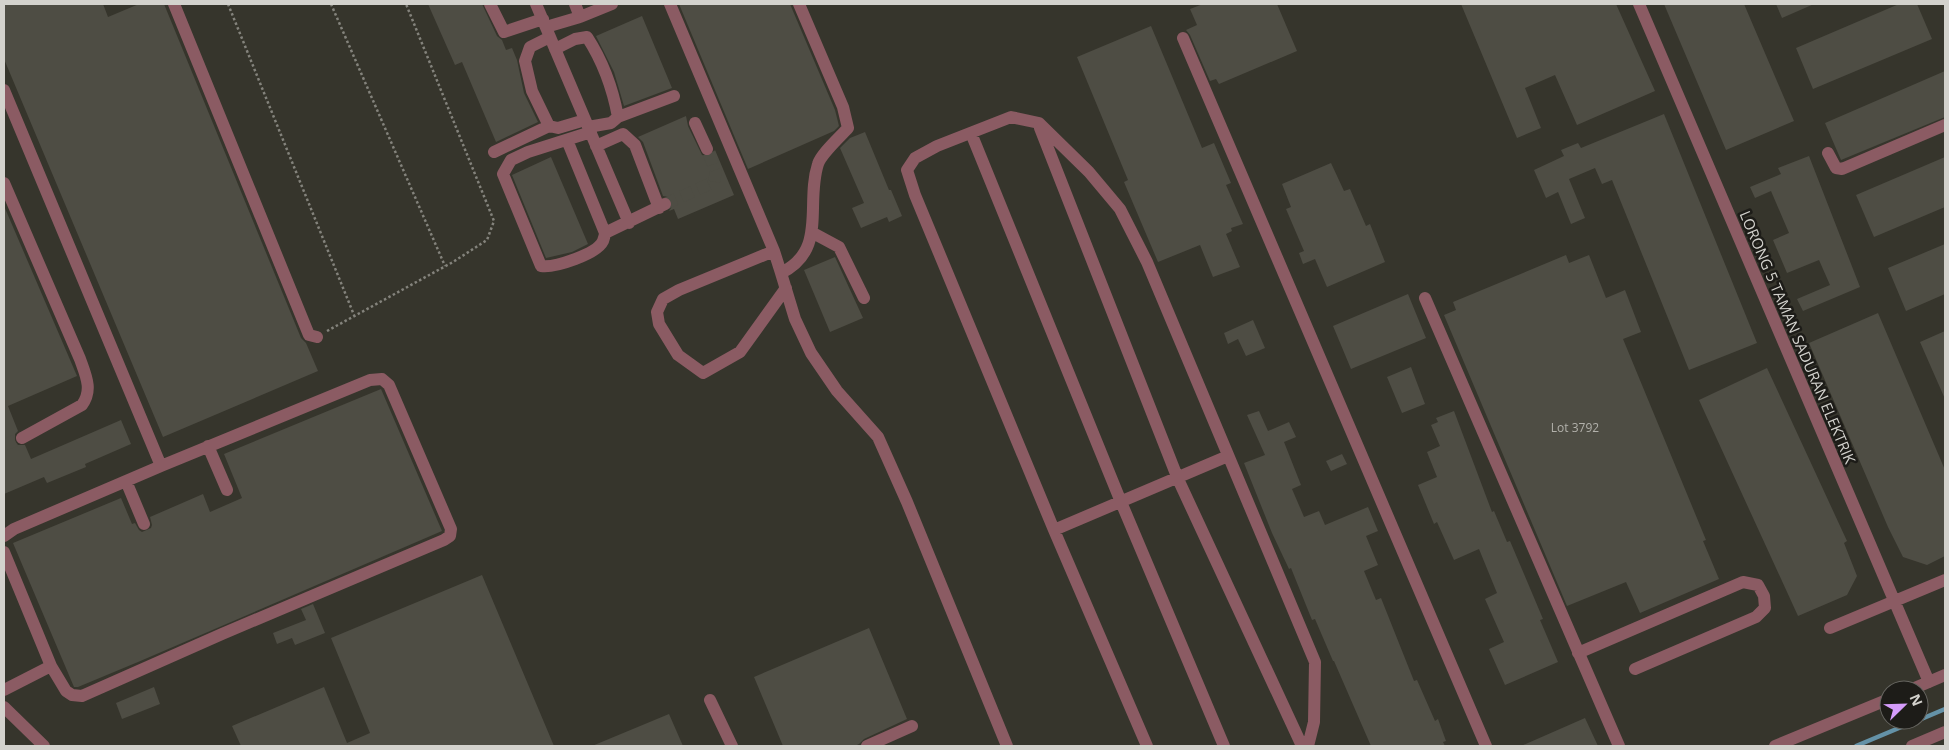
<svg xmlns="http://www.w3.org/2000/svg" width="1949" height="750" viewBox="0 0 1949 750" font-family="'Open Sans',sans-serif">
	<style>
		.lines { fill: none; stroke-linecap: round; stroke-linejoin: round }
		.stream { stroke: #6492a7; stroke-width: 4.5 }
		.building { fill: #4e4d44 }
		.minor-tunnel { stroke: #4e4d44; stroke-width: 12; stroke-dasharray: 12 6; stroke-linecap: butt }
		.path { stroke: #84837c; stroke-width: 2.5; stroke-dasharray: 2.5 2.5; stroke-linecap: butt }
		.minor { stroke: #8b5b63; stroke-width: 12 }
		.labels { text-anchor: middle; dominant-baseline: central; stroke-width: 5; stroke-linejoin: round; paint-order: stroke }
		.number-label { font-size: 12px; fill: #b2b1ab }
		.street-label { font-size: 15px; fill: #d3d2cd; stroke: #1d1c18 }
	</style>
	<rect width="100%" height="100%" fill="#36352c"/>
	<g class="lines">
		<path class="stream" d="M1919,720L1945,709
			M1856,746L1918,720"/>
	</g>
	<path class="building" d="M4,4H103L108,17L139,4H164L301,338L306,343L318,371L163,437L4,59Z
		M428,4H482L497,36L502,40L506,50L512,48L517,60L524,93L538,122L496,142L462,62L455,65Z
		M679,4H790L835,110L839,126L834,131L748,169Z
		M1203,4H1277L1297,51L1219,84L1216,79L1210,81L1190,35L1186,30L1197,25L1190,9Z
		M1461,4H1616L1655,91L1577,125L1555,75L1525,88L1541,128L1517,138Z
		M1664,4H1744L1794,121L1726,150Z
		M1776,4H1814L1782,18Z
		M1899,4H1917L1932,39L1813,89L1796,48Z
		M642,16L672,88L624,106L614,72L596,36Z
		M1151,26L1202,148L1214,143L1231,183L1226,185L1243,224L1231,228L1232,231L1226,234L1240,267L1213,277L1200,245L1158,262L1124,182L1128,180L1077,57Z
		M1945,71V117L1841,160L1825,123Z
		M1664,114L1757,343L1689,370L1612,180L1602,184L1595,168L1569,179L1585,218L1571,224L1558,192L1546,198L1534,170L1564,156L1561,150L1578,143L1581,148Z
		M686,116L688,126L702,155L710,157L715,150L734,195L678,219L674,209L669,211L673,205L672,201L669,197L663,196L643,142L638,137Z
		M865,132L889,190H891L902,216L889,222L887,217L861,228L852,208L864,203L840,148L850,138Z
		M1809,156L1860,287L1803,311L1797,299L1830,285L1819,260L1787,273L1773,240L1789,233L1771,191L1755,198L1750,187L1781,174L1778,168Z
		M551,157L588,244L572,252L546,258L512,175Z
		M1945,157V207L1874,237L1856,195Z
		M1331,163L1344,191L1350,189L1366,226L1370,224L1385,262L1327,287L1315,259L1303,264L1299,253L1304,251L1286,209L1291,207L1282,184Z
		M4,206L77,376L8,406L18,431L15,434V441L18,445H25L31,459L121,420L131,444L85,464L86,467L47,483L44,477L4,494Z
		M1945,244V294L1906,311L1888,268Z
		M1566,255L1569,263L1589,255L1606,298L1625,290L1641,332L1623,339L1706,540L1703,541L1719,579L1640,613L1626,582L1567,606L1444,315L1456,310L1453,302Z
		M835,257L863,318L830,332L804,270Z
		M1408,294L1426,338L1351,369L1333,326Z
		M1878,313L1945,470V556L1927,565L1903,557L1888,527L1809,343Z
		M1253,320L1265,348L1246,356L1238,339L1228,344L1224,333Z
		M1945,331V399L1920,342Z
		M1411,367L1425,404L1402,413L1387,377Z
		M1767,368L1847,541L1844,543L1857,576L1847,595L1798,616L1699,400Z
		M381,389L442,531L138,662L78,687H74L13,543L121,498L132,524L135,523L139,530L142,532L151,528L152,525L150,517L203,494L210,512L242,498L224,454Z
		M1259,411L1268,431L1289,422L1296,437L1284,442L1301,485L1292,489L1304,517L1319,511L1325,525L1368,507L1378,531L1366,536L1378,565L1364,571L1376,600L1381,598L1414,681L1417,680L1435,721L1438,719L1446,741L1443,742L1445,746H1371L1334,661H1333L1315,619L1312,620L1291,568L1289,569L1272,533L1244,463L1265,455L1247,415Z
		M1454,411L1492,512L1494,511L1507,542L1510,541L1543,619L1540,620L1558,662L1505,685L1489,649L1504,642L1485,599L1497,593L1479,549L1454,560L1437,522L1434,524L1418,485L1437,477L1427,452L1440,446L1431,425L1438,422L1436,418Z
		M1342,454L1347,464L1331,471L1326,461Z
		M482,575L554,746H241L232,726L324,687L347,743L370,733L331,638Z
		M313,604L325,633L295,645L292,638L277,644L273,633L306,620L301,609Z
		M869,628L907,719L864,739L859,744L855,746H783L754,677Z
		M154,687L160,704L122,719L116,703Z
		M669,714L683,746H592Z
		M1585,718L1598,746H1521Z"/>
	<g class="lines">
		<path class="minor-tunnel" d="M665,204L714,182L716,172L707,149
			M4,445L22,438"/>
		<path class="path" d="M228,4L354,315
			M331,4L445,266
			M327,331L453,262L487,240L494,221L406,4"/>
		<path class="minor" d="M174,4L309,335L317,337
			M490,4L504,32L543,19
			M536,4L629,223
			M575,4L580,17L612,4
			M670,4L774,251L781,273
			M799,4L843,107L848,128C840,137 821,154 818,164C805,204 828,250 781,273L795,319L811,353L837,391L878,437L907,502L1007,746
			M1639,4L1929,682
			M546,27L580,17
			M550,37L530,47L525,61L532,91L549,126L558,128L585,120
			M1183,38L1486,746
			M555,49L575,39L587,37C602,60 613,90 618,117L611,123L588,127
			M4,90L161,466L370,380L382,379L389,385L451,529L450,536L444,540L222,634L82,696L72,695L66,691L51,666L4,552
			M618,117L674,96
			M695,123L707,149
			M1040,128L1178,479L1302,746
			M971,133L1121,502L1224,746
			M567,140L605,233C605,235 604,238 603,241C597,254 555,268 541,266L503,174L511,160L528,152L591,132
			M596,146L623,134L635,145L659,208
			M494,152L549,126
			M1828,153L1836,168L1842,169L1945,125
			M4,183L80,359C86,376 93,390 82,405L22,438
			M605,233L665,204
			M813,233L839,247L864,298
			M774,251L679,290L663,299L657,312L659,324L678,355L703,373L740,352L786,288
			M1425,298L1619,746
			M208,446L227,490
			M126,481L144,524
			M1054,530L1228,456
			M4,536L14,529L161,466
			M1830,628L1945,580
			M1578,653L1743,582L1758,585L1764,596L1765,608L1756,617L1635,669
			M4,690L51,666
			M1910,690L1945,675
			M710,700L732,746
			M4,707L44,746
			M867,746L912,726
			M1147,746L1054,530L915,195L907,170L915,158L937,146L1011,117L1039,123L1089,172L1120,209L1147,262L1315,662L1314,722L1308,746
			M1775,746L1889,699
			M1912,746L1945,732"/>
	</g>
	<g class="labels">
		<g class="number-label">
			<text x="1575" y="427">Lot 3792</text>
		</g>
		<g class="street-label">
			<text transform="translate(1798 337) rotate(67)">LORONG 5 TAMAN SADURAN ELEKTRIK</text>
		</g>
	</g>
	<rect width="1949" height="750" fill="none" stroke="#d3d2cd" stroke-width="10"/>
	<g transform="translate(1904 705) rotate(67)"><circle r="24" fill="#1d1c18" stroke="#666560"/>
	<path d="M0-4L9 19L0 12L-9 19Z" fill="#d59cfb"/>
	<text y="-8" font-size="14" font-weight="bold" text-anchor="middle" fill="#d3d2cd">N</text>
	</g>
</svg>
